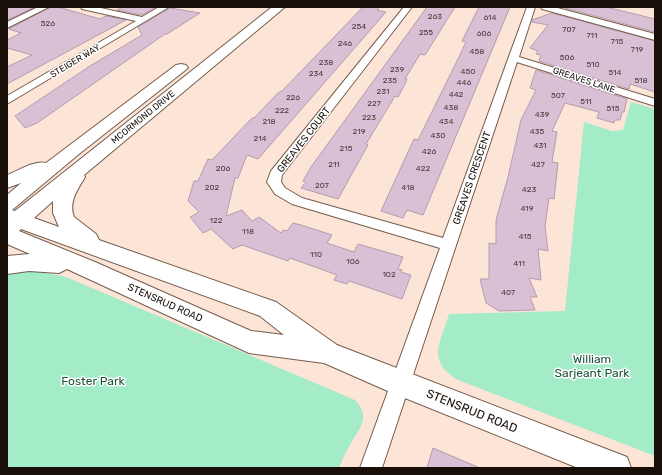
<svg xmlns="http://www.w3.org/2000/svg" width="662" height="475" viewBox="0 0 662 475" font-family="Rubik,sans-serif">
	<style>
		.green { fill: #a4ebc7 }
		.building { fill: #dac0d5; stroke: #b49baf }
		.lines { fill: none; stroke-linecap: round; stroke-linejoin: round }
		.street-casing { stroke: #755d4d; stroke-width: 2 }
		.secondary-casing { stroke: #755d4d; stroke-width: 2 }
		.street { fill: #fff; fill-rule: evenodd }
		.secondary { fill: #fff; fill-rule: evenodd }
		.labels { text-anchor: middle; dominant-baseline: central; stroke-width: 3; stroke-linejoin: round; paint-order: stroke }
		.number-label { font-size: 8px; fill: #493b3c }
		.far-street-label { font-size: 9px; fill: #190f09; stroke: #fff }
		.street-label { font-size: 10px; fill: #190f09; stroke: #fff }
		.near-park-label { font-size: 12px; fill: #185239; stroke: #fff }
		.near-street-label { font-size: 12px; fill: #190f09; stroke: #fff }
	</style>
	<rect width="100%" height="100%" fill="#fce5d7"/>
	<path class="green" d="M631,102L655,109V456L458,380C426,361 440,344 449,314L565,311L584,122L612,131L623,130Z
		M10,271H38L66,277L355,400C372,418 359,428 350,445C346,452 342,460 339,468H7V272Z"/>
	<path class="building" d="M7,7H35L7,20Z
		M50,7H58L100,19L106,16L126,20L7,84V67L32,55L7,48V40L21,33L9,29Z
		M123,7H156L142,15L117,10Z
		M363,7H380L377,10L386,12L258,159L247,155L238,178H235L226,216L242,210L252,221L259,217L281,233L283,230L287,231L293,223L301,225L332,235L327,243L354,252L358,244L403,257L398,269L402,270L401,272L411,275L402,299L349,281L347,284L334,280L337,275L290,258L288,261L242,245L233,249L211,229L203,233L190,217L199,212L188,201L194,181H198L208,159L212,160L252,118H254L278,93L283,90Z
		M427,7H455L425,55L420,54L405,79H407L405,84L398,97L395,96L366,144L368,145L338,199L301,188L306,182L303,181L311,167Z
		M479,7H510L423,215L407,210L403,218L381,211L414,139L418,140L456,63L466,42L462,41Z
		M569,7H606L655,19V32L565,8Z
		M170,8L200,13L167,34H165L37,123L25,128L15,116L90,66L142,35L138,27Z
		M552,13L655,41V92L630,84L629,89L539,61L541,55L536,54L538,51L530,48L548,25L532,22V20Z
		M536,70L627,99L624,112H622L620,120H615L614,123L597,118L599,112L565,103L552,131L557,132L552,162L558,163L554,199L549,198L545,226L548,251L538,249L541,280L529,278L537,297H530L535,310L499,311L486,303L480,279H489V243L496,244V220L508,177L521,120L536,90L530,88Z
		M433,448L480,468H427Z"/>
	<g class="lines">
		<defs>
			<path id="street" d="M38,7H49L7,28V22Z
				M81,7H96L142,17L159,7H169L7,104V96L136,21L82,9Z
				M404,7H412L282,175L281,182L285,188L302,198L443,238L527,7H535L519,57L655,99V106L517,62L382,468H360L440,248L292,204L275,194L267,182L271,171Z
				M541,7H554L655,34V40L542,9Z"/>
			<path id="secondary" d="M272,7H285L84,175L85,177C78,189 68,202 74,217L96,234L99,240L276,302L337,345L627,457L631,468H578L390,392L324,363L249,353L67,269L59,273L29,271L7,274V256L30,254L7,244V195L21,183L7,188V175C18,171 34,160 46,163L176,65L181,64L186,65L188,68L79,154L12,210L15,211ZM53,201V213L59,227L34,218ZM21,229L260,316L284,335L251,331L95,262L19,231Z"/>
		</defs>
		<use href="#street" class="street-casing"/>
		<use href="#secondary" class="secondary-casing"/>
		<use href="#street" class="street"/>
		<use href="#secondary" class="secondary"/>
	</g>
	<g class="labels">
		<g class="number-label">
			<text x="435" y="16">263</text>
			<text x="490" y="17">614</text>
			<text x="48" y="23">526</text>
			<text x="359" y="26">254</text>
			<text x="569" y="29">707</text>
			<text x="426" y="32">255</text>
			<text x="484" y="33">606</text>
			<text x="592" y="35">711</text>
			<text x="617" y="41">715</text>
			<text x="345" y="43">246</text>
			<text x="637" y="49">719</text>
			<text x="477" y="51">458</text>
			<text x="567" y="57">506</text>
			<text x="326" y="62">238</text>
			<text x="593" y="64">510</text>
			<text x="397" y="69">239</text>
			<text x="468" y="71">450</text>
			<text x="615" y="72">514</text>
			<text x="316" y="73">234</text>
			<text x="390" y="80">235</text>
			<text x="641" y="80">518</text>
			<text x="464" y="82">446</text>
			<text x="383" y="91">231</text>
			<text x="456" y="94">442</text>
			<text x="558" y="95">507</text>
			<text x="293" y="97">226</text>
			<text x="586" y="101">511</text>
			<text x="374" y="103">227</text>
			<text x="451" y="107">438</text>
			<text x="613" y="108">515</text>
			<text x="282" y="110">222</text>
			<text x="542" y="114">439</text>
			<text x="369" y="117">223</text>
			<text x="269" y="121">218</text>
			<text x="446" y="121">434</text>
			<text x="359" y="131">219</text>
			<text x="537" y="131">435</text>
			<text x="438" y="135">430</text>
			<text x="260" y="138">214</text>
			<text x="540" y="145">431</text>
			<text x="346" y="148">215</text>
			<text x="429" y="151">426</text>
			<text x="334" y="164">211</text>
			<text x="538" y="164">427</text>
			<text x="223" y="168">206</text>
			<text x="423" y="168">422</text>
			<text x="322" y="185">207</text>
			<text x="212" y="187">202</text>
			<text x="408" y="187">418</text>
			<text x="529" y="189">423</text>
			<text x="527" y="208">419</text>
			<text x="216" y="220">122</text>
			<text x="248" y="231">118</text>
			<text x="525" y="236">415</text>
			<text x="316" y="254">110</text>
			<text x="353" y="261">106</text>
			<text x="519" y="263">411</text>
			<text x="389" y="274">102</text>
			<text x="508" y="292">407</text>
		</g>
		<g class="far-street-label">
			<text transform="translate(75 61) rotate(-31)">STEIGER WAY</text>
			<text transform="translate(584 80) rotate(18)">GREAVES LANE</text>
			<text transform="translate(143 117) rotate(-39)">MCORMOND DRIVE</text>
		</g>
		<g class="street-label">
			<text transform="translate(304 140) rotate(-52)">GREAVES COURT</text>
			<text transform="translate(472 178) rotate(-71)">GREAVES CRESCENT</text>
			<text transform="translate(165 303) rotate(24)">STENSRUD ROAD</text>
		</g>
		<g class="near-park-label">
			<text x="592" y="359">William<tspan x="592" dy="14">Sarjeant Park</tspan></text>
			<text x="93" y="381">Foster Park</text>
		</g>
		<g class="near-street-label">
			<text transform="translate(472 411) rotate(22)">STENSRUD ROAD</text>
		</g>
	</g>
	<rect width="662" height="475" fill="none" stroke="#190f09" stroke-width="16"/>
</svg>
